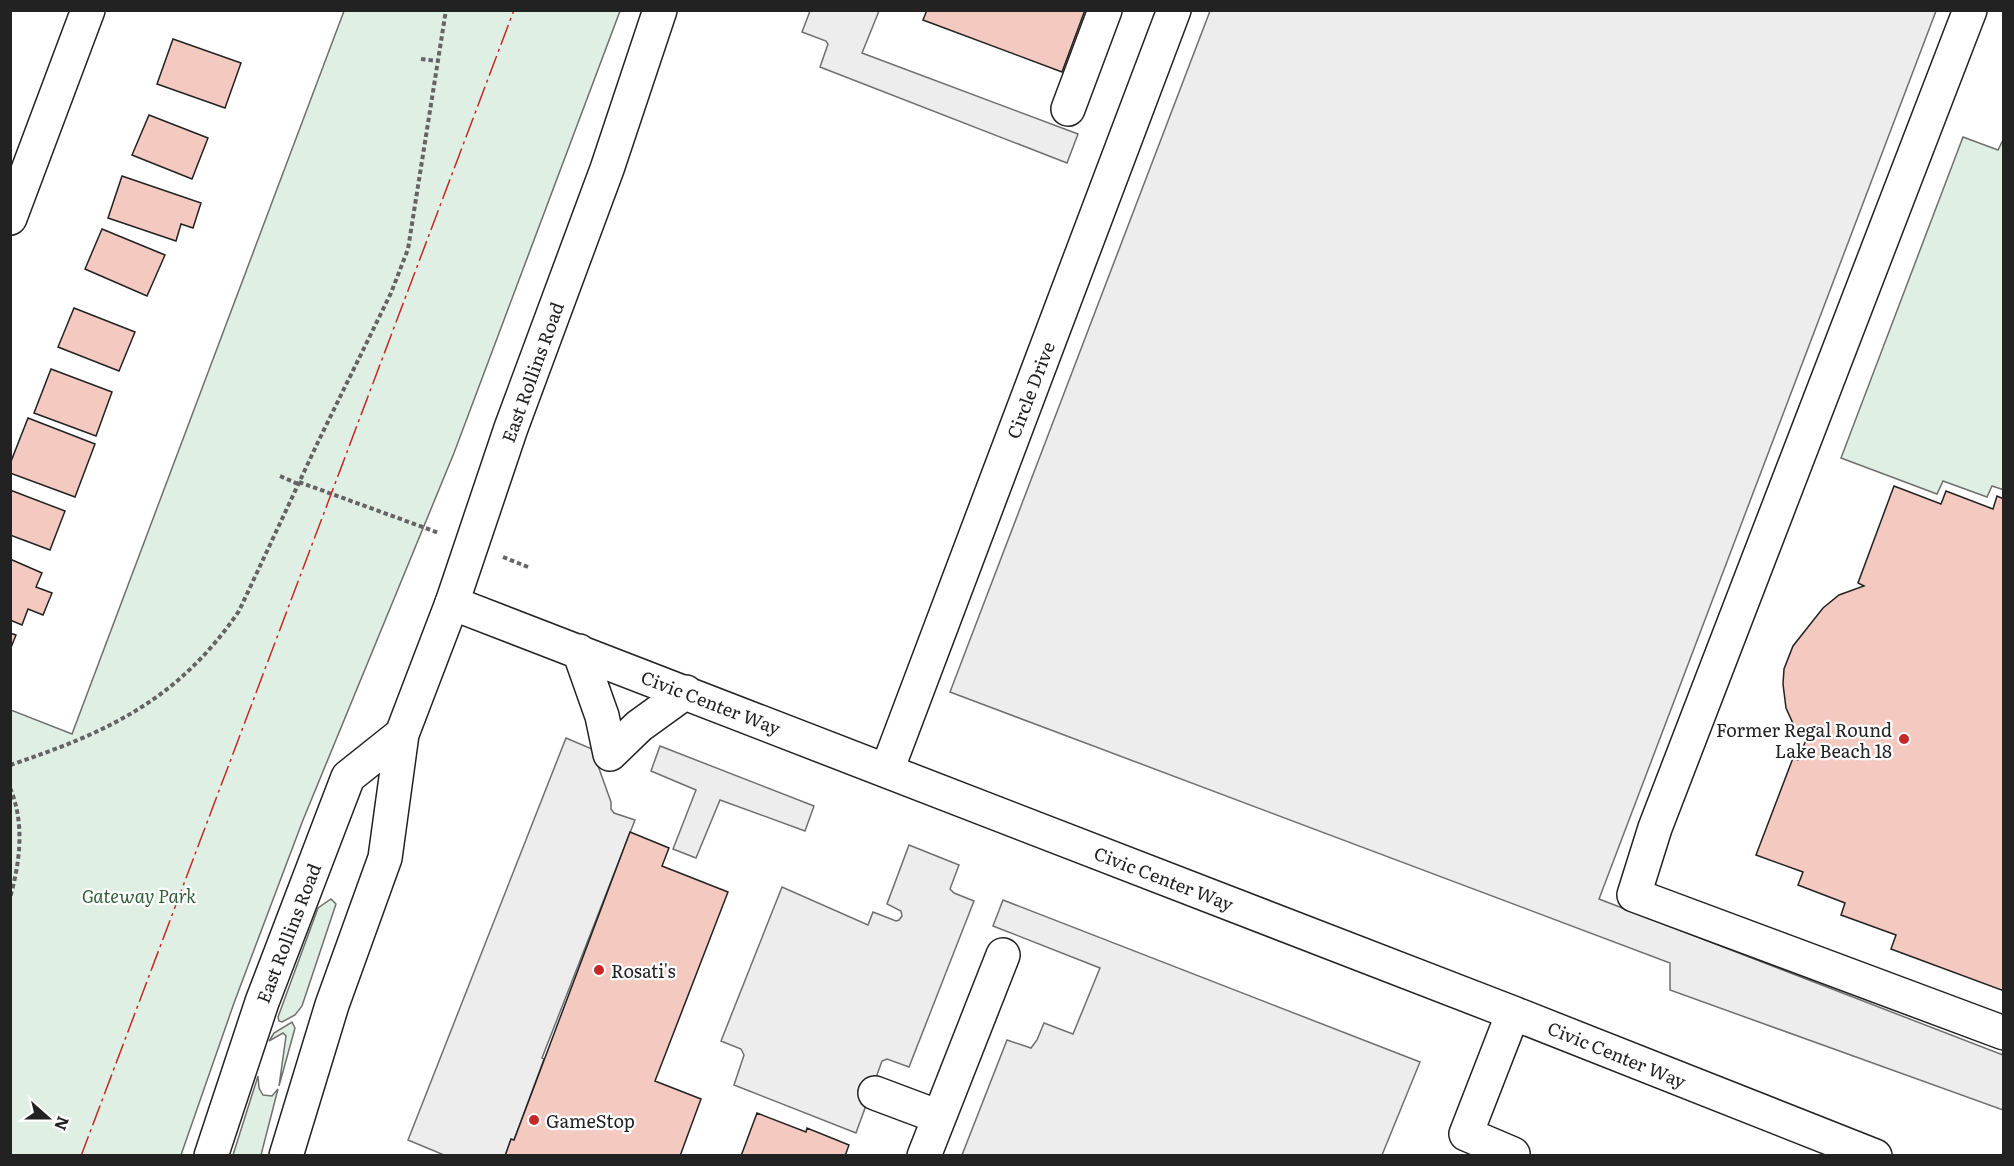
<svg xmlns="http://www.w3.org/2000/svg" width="2014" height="1166" viewBox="0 0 2014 1166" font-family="Literata,serif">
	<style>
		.green { fill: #e0efe3; stroke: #6f6f6f; stroke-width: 1.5 }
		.parking { fill: #ededed; stroke: #6f6f6f; stroke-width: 1.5 }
		.building { fill: #f3c9c0; stroke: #222; stroke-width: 1.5 }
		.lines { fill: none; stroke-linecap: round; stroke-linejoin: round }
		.minor-casing { stroke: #222; stroke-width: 36 }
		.major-casing { stroke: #222; stroke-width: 36 }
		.path { stroke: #646464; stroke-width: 4; stroke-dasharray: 4.5 3; stroke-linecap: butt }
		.minor { stroke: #fff; stroke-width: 33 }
		.major { stroke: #fff; stroke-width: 33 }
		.power { stroke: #c62828; stroke-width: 1.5; stroke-dasharray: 21 4.5 3 4.5; stroke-linecap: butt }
		.poi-dot { fill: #c62828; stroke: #fff; stroke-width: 2 }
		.labels { text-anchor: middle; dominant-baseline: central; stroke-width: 4.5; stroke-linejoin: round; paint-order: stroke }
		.street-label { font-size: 18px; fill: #222; stroke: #fff }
		.poi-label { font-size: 18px; fill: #222; stroke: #fff; text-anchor: start }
		.park-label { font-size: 18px; font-style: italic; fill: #2f5e38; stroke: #fff }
	</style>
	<rect width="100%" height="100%" fill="#fff"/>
	<path class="green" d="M344,11H620L454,453L303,820L234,1003L181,1155H11V710L72,734Z
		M1963,137L1998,150L2002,142L2003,143L2004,490L1992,486L1987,497L1943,481L1937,494L1841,458Z
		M331,899L336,904L302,1006L295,1015L282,1022L279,1021L278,1017L318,908Z
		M292,1022L295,1028L279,1086L286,1036L283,1033L269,1041L274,1033Z
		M258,1076L259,1088L263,1095L272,1096L278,1089L261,1155H233Z"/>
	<path class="parking" d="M810,11H879L862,53L1078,134L1067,163L820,67L828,44L826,41L802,32Z
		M1210,11H1936L1599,899L2003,1055V1110L1670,990V963L950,692Z
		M566,738L592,749L611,802V809L614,813L635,820L542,1058L544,1059L514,1140H511L505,1156L444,1155L408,1140Z
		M660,746L814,806L805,831L720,800L696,858L673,849L696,790L651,771Z
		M909,845L959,865L950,889L954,893L974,901L909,1067L887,1059L882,1061L856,1133L734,1085L744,1055L741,1049L721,1041L782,887L868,925L873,912L896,921L899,920L902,916L901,911L887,904Z
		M1003,900L1420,1062L1382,1155H962L1007,1040L1031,1048L1037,1040L1044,1023L1073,1034L1100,968L993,926Z"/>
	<path class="building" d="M927,10H1085L1062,72L923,20Z
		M173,39L241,63L225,108L157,84Z
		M149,115L208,138L192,179L132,155Z
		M122,176L201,203L193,228L181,224L176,241L108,218Z
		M102,229L165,255L147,296L85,269Z
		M74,308L135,332L119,371L58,347Z
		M51,369L112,392L96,436L34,413Z
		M28,418L95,444L75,497L10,473V464Z
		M1894,486L1941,504L1946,491L1993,509L1997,496L2004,499V991L1891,949L1896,935L1841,915L1845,903L1798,885L1803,872L1756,855L1793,758L1798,760L1806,740L1796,730L1786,708L1783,684L1784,669L1793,646L1823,608L1839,595L1864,586L1858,583Z
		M10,490L65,511L50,550L10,535Z
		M10,559L42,573L36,587L52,593L43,615L28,609L22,625L10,620Z
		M10,633L16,635L10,650Z
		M630,832L669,848L662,866L728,892L655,1081L701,1099L680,1156H505L511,1139L514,1140Z
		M757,1113L806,1132L807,1128L849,1145L845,1156H741Z"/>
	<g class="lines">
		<defs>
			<path id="minor" d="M1970,10L1655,828L1634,895L2004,1033
				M1068,109L1105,10
				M10,218L88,10
				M452,603L1513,1013L1875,1156
				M579,651L602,716L610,754
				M610,754L639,726L686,692
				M887,770L1174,10
				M875,1093L939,1117
				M1513,1154L1466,1134L1513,1013
				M924,1156L1003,955"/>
			<path id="major" d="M211,1156L262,1002L348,777L402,734
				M286,1156L332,1005L385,858L402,734L452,603L511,428L607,169L660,10"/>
		</defs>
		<use href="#minor" class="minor-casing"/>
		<use href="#major" class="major-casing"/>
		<path class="path" d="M421,59L438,61
			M280,476L298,484
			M299,482L439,533
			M503,557L528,567
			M10,765C109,732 179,699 239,611L318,442L391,293L408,249L446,10
			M10,788C25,823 20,862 10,898"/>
		<use href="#minor" class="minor"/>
		<use href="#major" class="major"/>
		<path class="power" d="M81,1156L514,10"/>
	</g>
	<g class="poi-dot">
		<circle cx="1904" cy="739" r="6"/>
		<circle cx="599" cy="970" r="6"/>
		<circle cx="534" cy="1120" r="6"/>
	</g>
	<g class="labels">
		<g class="street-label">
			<text transform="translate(532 372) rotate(-70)">East Rollins Road</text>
			<text transform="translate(1030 390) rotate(-69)">Circle Drive</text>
			<text transform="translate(711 702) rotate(21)">Civic Center Way</text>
			<text transform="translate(1164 878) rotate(21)">Civic Center Way</text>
			<text transform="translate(288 933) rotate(-69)">East Rollins Road</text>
			<text transform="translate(1617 1054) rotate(22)">Civic Center Way</text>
		</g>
		<g class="poi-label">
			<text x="1892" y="729" text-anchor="end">Former Regal Round<tspan x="1892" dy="21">Lake Beach 18</tspan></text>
			<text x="611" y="970">Rosati's</text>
			<text x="546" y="1120">GameStop</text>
		</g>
		<g class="park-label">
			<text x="139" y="895">Gateway Park</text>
		</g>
	</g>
	<rect width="2014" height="1166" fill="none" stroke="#222222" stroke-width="24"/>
	<g transform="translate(48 1118) rotate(111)" stroke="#ffffff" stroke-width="4.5" paint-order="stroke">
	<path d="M0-4.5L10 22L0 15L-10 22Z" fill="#222222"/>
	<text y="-9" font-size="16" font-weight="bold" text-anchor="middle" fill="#222222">N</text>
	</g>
</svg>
